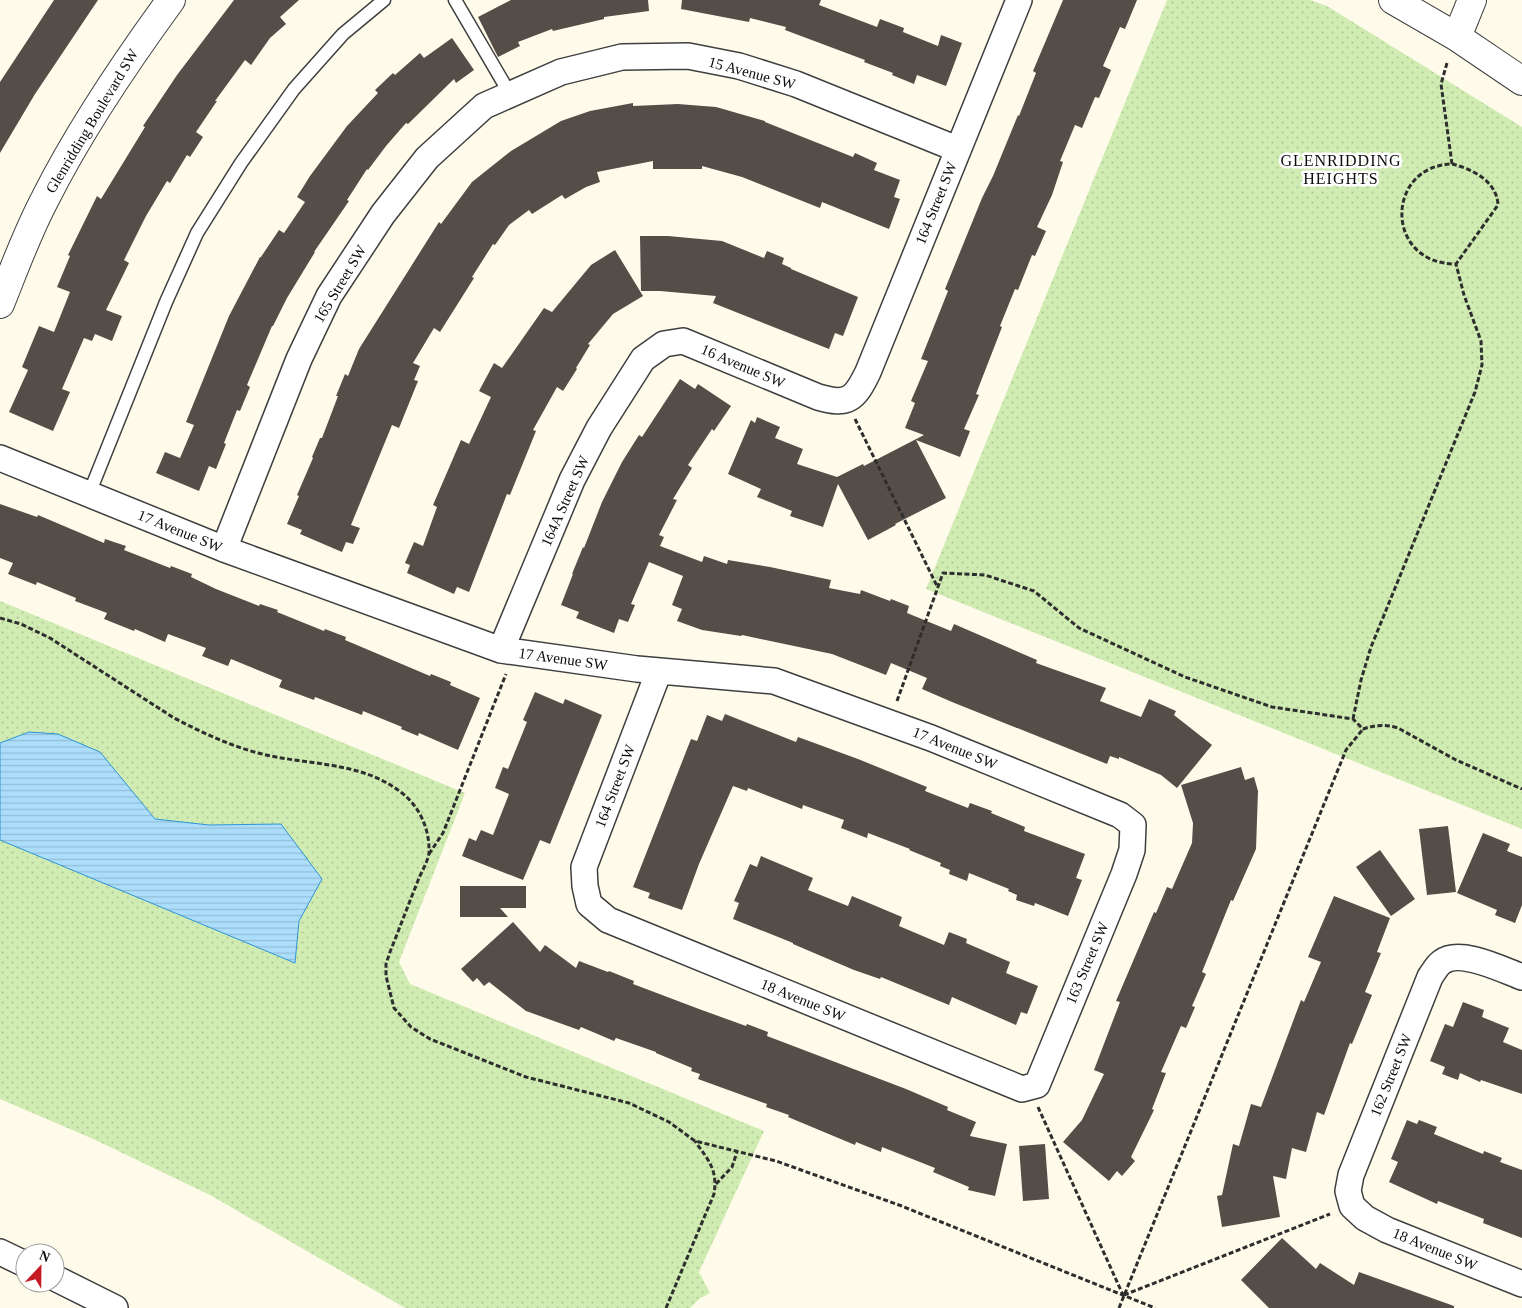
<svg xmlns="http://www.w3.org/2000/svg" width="1522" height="1308" viewBox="0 0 1522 1308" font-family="Georgia,serif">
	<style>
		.park { fill: url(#park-dots) }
		.water { fill: url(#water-rules); stroke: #2d94d7 }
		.building { fill: #554d48 }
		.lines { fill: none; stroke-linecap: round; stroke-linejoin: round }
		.service-casing { stroke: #3f3f3f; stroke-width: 15 }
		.minor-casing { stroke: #3f3f3f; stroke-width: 28 }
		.tertiary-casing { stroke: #3f3f3f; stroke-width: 30 }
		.path { stroke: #2e2e2e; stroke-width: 3; stroke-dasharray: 5 2.5; stroke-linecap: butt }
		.service { stroke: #fff; stroke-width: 12 }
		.minor { stroke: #fff; stroke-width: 25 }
		.tertiary { stroke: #fff; stroke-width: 28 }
		.labels { text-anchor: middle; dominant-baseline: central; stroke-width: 5; stroke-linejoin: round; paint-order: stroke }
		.street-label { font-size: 15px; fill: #0c0c0c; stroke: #fff }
		.neighbourhood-label { font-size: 16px; letter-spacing: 1px; fill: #0c0c0c; stroke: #fff }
	</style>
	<defs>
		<pattern id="park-dots" width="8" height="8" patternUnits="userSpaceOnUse" patternTransform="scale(1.25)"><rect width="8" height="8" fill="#d1ecb2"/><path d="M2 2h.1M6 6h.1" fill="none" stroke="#b2c998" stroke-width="1.8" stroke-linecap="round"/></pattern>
		<pattern id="water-rules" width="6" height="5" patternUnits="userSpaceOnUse" patternTransform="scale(1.25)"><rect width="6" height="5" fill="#acdefb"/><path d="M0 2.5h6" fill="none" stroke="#93bdd6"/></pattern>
	</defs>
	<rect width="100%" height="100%" fill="#fffbeb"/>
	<path class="park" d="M1167,0H1310L1327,6L1522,127V829L926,589Z
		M0,601L465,793L399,962L410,984L764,1131L699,1272L710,1293L699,1299L690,1308H405L210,1195L91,1138L0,1099Z"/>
	<path class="water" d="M29,732L58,734L100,752L155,819L209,825L281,824L322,879L299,921L295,963L0,840V743Z"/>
	<path class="building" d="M54,0H98L35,94L0,153V82Z
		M234,0H299L280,17L286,24L270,38L251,65L245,60L215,101H217L196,132L203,137L190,157L187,155L170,183L167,181L146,216L124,260L129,263L106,310L122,316L112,341L95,334L92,341L84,338L62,389L70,392L53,431L9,412L28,370L22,367L39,326L54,332L70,292L57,287L70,256L68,255L97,196L101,199L145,127L143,126L177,75Z
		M511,0H648L649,11L604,17V19L553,31L552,29L518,42L520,46L498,57L478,17Z
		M682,0H821L819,5L877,27L880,19L904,28L903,32L938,46L941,35L962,43L946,86L917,75L914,84L892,75L893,73L864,62L865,60L785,30L786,27L750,18L749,22L681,9Z
		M1063,0H1137L1125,29L1120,27L1103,66L1111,70L1099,98L1095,97L1082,128L1075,125L1060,161L1063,162L1052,195L1037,227L1046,231L1035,256L1032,255L1018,290L1015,289L1000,326L1002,327L976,394L979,395L964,429L970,431L960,457L916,440L946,498L895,524L896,525L868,540L838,484L823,527L790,516L792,511L757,497L761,489L728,474L751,420L755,423L757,417L780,427L775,438L803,449L797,464L837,477L863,464L864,466L924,435L905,428L915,403L911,401L928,361L921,359L948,291L945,289L982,198L993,176L1018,115L1019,116L1036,73L1033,71Z
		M452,38L474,70L456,83L454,79L408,124L406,123L386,146L368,170L367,169L347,200L349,201L314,252H315L287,298L273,326H272L247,385L250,387L240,411L237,410L224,443L226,444L216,469L209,466L199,491L156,473L165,452L180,458L194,425L186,422L229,316L260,257H261L279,230L284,233L305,202L297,197L310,176L347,126L378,93L375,90L393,73L395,75L420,53L424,58Z
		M633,103V106L678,104L716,107L765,121V122L853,157L855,153L877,163L874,170L900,180L894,197L900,199L889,229L822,202L820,208L742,177L702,166V169H653V161L597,172L600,182L586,187L565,199L562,195L532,214L529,210L509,225L495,245L493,244L472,277L474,278L440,332L434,328L413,363L420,366L414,380L418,381L399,428L392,425L351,525L360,528L353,544L346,542L342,552L300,534L302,530L287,524L299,496L297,495L313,458L312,457L320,438H322L338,396H336L345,374L348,376L359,349L439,222L441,224L472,182L511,151L561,121L590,111Z
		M640,236H668L722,241L764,258L767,251L784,258L782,264L791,268V269L858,297L843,336L835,333L829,349L713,303L716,296L660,291H641Z
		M615,250L643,296L613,314L588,344L590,345L576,368L577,369L563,391L557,387L533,430L536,431L510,495L507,494L469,592L457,587L454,594L407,573L410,565L405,563L414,542L423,546L437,507L433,505L461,440L469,444L491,397L479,391L494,363L502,368L544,308L552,312L591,265Z
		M680,379L695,389L698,384L731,406L714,431L712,429L688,465L692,468L673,499L677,500L659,535L664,537L660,546L702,562L704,556L727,564L728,560L770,567L831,580L829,588L860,594L861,590L890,601L891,599L909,606L907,613L951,631L954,624L1037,660L1036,663L1106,688L1100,701L1141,717L1149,699L1176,711L1174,715L1212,745L1177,788L1161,775L1119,757V759L1110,756L1107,764L952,702L922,689L927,678L891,663L886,675L832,654L742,635L741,636L702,630L677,621L682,609L672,605L683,576L649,562L631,604L635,605L628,622L619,619L614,633L576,618L579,612L561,605L573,574H572L583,547L584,548L602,502L622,462L639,435L642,437Z
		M0,504L37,517L38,515L104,543L105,539L126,546L124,550L170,568L171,566L192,574L191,577L216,589L259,606L260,604L278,610L277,612L324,631L325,629L346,637L345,640L430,676L431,674L451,682L450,685L480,698L458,750L419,733L418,736L401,729L402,727L363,711L362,715L315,697L314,700L279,687L282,680L231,659L228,666L202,656L206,648L168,634L165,642L135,629L134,631L104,619L107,613L75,601L76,598L37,582L36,585L8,574L13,563L0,558Z
		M535,692L563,704L565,699L602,715L550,844L540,840L523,880L462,856L469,838L476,841L481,830L493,835L509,794L495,788L503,767L508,769L527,722L523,720Z
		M725,714L796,742L798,737L858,759L927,787L925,791L968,808L970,803L992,811L991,813L1025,827L1024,831L1085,854L1076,878L1082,880L1068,916L1035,903L1034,906L1016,900L1017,895L1008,891L1009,889L969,873L967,881L949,874L950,870L940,866L941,863L909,850L910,849L868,833L867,838L841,828L844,820L803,805L802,809L748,788L747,791L733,786L699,864L682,910L648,898L650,893L633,887L691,739L697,741L707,715L722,721Z
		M1241,767L1245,780L1254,777L1258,791L1256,849L1233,901L1231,900L1202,972L1206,974L1192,1006L1195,1007L1186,1028L1181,1026L1161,1072L1166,1073L1152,1109L1154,1110L1131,1157L1135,1161L1122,1176L1117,1171L1109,1181L1063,1142L1082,1120L1104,1074L1094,1070L1120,1002L1116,1001L1154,912L1156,913L1167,887L1172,889L1192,843L1193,823L1181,785Z
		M1448,826L1456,892L1427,895L1419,829Z
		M1483,833L1510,844L1507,851L1522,857V905L1515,923L1495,915L1497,910L1457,893Z
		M1380,850L1415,899L1391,916L1356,867Z
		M761,856L813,878L808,890L848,906L852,896L902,917L899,926L944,945L949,932L967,939L966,943L1010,962L1006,973L1038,986L1027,1014L1021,1012L1016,1025L952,997L949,1005L881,977L880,979L854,970L793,944V943L733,919L739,903L734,901L750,864L757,867Z
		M460,886H526V908H500L508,917H460Z
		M1334,896L1390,918L1377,952L1381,953L1365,992L1372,995L1352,1044L1350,1043L1324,1115L1317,1112L1306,1152L1292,1148L1286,1179L1273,1176L1280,1217L1222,1227L1217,1196L1222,1195L1233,1144L1239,1146L1251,1104L1261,1107L1301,1000L1304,1002L1321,962L1308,957Z
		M513,922L540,952L545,945L576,968L579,961L608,972L609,971L634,981L633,984L699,1009L746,1026L747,1024L768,1032L767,1036L906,1089L948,1107L947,1110L976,1122L970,1136L1007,1144L995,1196L968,1190L969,1187L933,1172L935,1168L882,1147L881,1152L856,1142L855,1145L788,1117L789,1115L766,1107L767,1104L698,1079L700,1074L691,1071L692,1068L656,1053V1052L616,1038L614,1041L581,1027L579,1030L526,1011L489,982L484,986L477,978L473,982L461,969Z
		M1463,1002L1484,1010L1482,1017L1509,1028L1503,1042L1522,1050V1094L1481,1080L1480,1082L1460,1073L1458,1080L1442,1074L1445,1067L1430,1061L1445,1024L1453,1027Z
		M1407,1120L1417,1124L1419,1120L1437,1127L1434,1134L1483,1154L1484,1151L1502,1158L1500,1162L1522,1170V1238L1483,1223L1484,1219L1438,1201L1437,1204L1389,1182L1398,1162L1391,1159Z
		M1045,1144L1049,1199L1023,1201L1019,1146Z
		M1282,1238L1316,1269L1320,1263L1354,1285L1359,1272L1454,1306V1308H1269L1241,1280Z"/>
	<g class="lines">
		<defs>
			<path id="service" d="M455,0L510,94
				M89,494L166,302L197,233L241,163L294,89L343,34L384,0"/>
			<path id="minor" d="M0,458L224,549L501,650L637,669L774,681L931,738L1120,815L1133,825L1132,850L1124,874L1037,1085L1022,1089L608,920L589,904L585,886L584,867L659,671
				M224,549L299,359L329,296L383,214L427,158L484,106L561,72L622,57L688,56L739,66L796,84L957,149
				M501,650L572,480L599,428L643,359L664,344L683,341L818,397C848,406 855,399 868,372L1019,0
				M1522,977C1503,970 1460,948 1442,962C1437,965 1433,973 1430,977L1351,1175L1348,1191L1352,1206L1365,1218L1387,1230L1522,1284
				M0,1252L25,1264
				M55,1278L115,1308"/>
			<path id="tertiary" d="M1393,0L1457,37L1522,81
				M1457,37L1472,0
				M0,304C14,269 27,233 45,199C80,129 125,63 171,0"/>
		</defs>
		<use href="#service" class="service-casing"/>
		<use href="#minor" class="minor-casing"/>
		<use href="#tertiary" class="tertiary-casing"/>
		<path class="path" d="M1447,63L1441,84L1452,164
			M1452,164C1472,169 1497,181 1498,205L1456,264C1384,264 1385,166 1452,164Z
			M855,419L937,586
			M0,618L21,624L50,638L174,718C201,732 228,745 258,753C307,766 360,760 402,793C420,807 430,830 429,853C428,861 422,871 419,878C409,903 400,927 390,952L386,964V976L394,1008L411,1027L430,1039L526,1077L629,1103L669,1122L695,1141L776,1161L899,1205L1155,1308
			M897,701L943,573L985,575L1034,591L1079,628L1185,677L1272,707L1353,719L1363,729C1375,725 1385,724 1398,728L1456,760L1522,789
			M1353,719L1361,680L1371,647L1475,392L1482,365L1481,341L1464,295L1456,264
			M429,854L443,833L506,674
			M1038,1107L1123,1295
			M716,1184L732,1167L737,1152
			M1124,1295L1330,1214
			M666,1308L714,1194C718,1169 708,1160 695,1141
			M1119,1308L1346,750L1363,729"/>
		<use href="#service" class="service"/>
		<use href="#minor" class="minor"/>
		<use href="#tertiary" class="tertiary"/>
	</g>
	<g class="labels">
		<g class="street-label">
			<text transform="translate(752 73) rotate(15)">15 Avenue SW</text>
			<text transform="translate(92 121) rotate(-59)">Glenridding Boulevard SW</text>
			<text transform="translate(936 203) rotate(-68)">164 Street SW</text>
			<text transform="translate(340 284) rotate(-59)">165 Street SW</text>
			<text transform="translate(743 366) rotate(23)">16 Avenue SW</text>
			<text transform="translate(565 501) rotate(-66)">164A Street SW</text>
			<text transform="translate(180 531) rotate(22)">17 Avenue SW</text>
			<text transform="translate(563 659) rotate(8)">17 Avenue SW</text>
			<text transform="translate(955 748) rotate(22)">17 Avenue SW</text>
			<text transform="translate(615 786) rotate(-69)">164 Street SW</text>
			<text transform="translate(1087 963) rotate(-67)">163 Street SW</text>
			<text transform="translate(803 1000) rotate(22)">18 Avenue SW</text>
			<text transform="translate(1391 1075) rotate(-68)">162 Street SW</text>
			<text transform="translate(1435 1249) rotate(22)">18 Avenue SW</text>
		</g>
		<g class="neighbourhood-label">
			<text x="1341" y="160">GLENRIDDING<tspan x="1341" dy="18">HEIGHTS</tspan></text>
		</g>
	</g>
	<g transform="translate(40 1268) rotate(22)"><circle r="24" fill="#ffffff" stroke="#9e9e9e"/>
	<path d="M0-4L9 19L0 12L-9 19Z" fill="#c61b24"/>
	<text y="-8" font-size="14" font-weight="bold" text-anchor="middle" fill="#0c0c0c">N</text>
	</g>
</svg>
